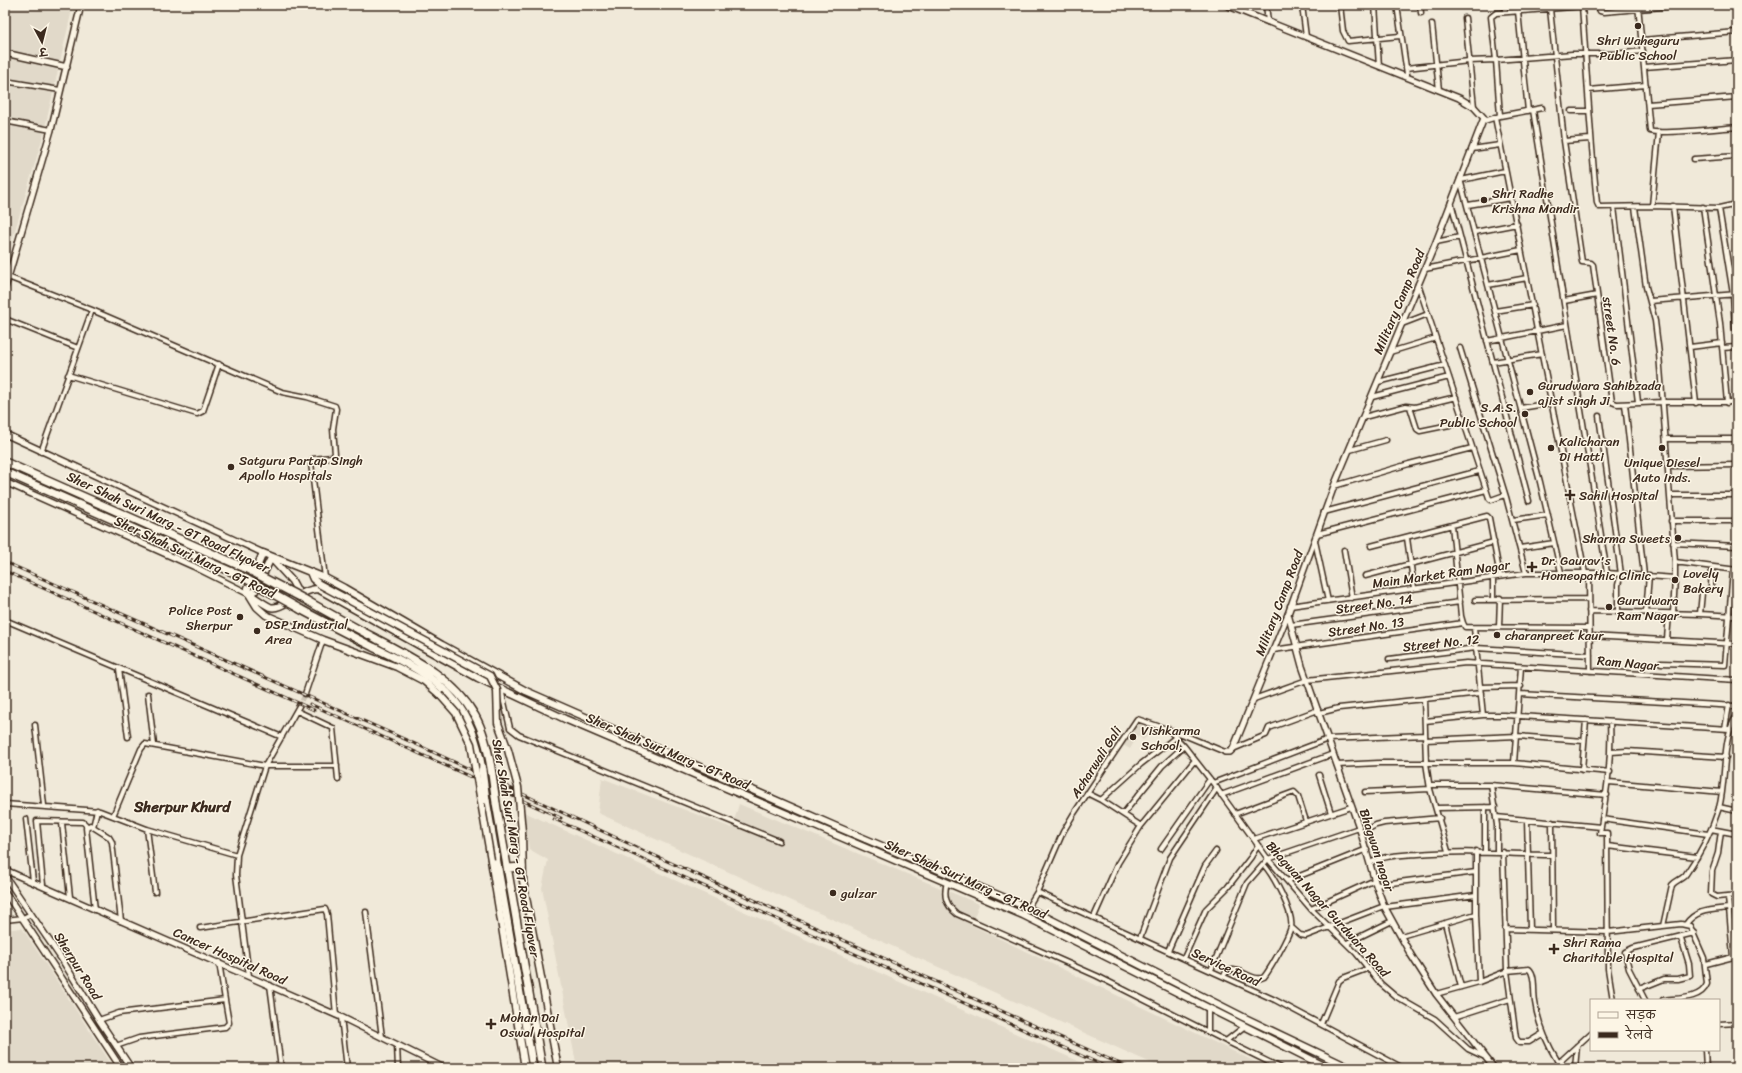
<svg xmlns="http://www.w3.org/2000/svg" width="1742" height="1073" viewBox="0 0 1742 1073" font-family="Sriracha,'Playpen Sans Deva',sans-serif">
	<style>
		.built { fill: #e1d9c9 }
		.lines { fill: none; stroke-linecap: round; stroke-linejoin: round }
		.minor-tunnel { stroke: #ccc3b4; stroke-width: 4; stroke-dasharray: 4 2; stroke-linecap: butt }
		.minor-casing { stroke: #3b2a1e; stroke-width: 7 }
		.tertiary-casing { stroke: #3b2a1e; stroke-width: 8 }
		.primary-casing { stroke: #3b2a1e; stroke-width: 9 }
		.trunk-casing { stroke: #3b2a1e; stroke-width: 10 }
		.minor { stroke: #fcf5e5; stroke-width: 4 }
		.tertiary { stroke: #fcf5e5; stroke-width: 5 }
		.primary { stroke: #fcf5e5; stroke-width: 6 }
		.trunk { stroke: #fcf5e5; stroke-width: 7 }
		.rail-casing { stroke: #3b2a1e; stroke-width: 3 }
		.rail { stroke: #fcf5e5; stroke-width: 1.5; stroke-dasharray: 4.5; stroke-linecap: butt }
		.primary-bridge-casing { stroke: #3b2a1e; stroke-width: 9; stroke-linecap: butt }
		.trunk-bridge-casing { stroke: #3b2a1e; stroke-width: 10; stroke-linecap: butt }
		.primary-bridge { stroke: #fcf5e5; stroke-width: 6 }
		.trunk-bridge { stroke: #fcf5e5; stroke-width: 7 }
		.poi-dot { fill: #3b2a1e; stroke: #fcf5e5; stroke-width: 1.5 }
		.labels { text-anchor: middle; dominant-baseline: central; stroke-width: 3; stroke-linejoin: round; paint-order: stroke }
		.poi-label { font-size: 13px; fill: #3b2a1e; stroke: #fcf5e5; text-anchor: start }
		.street-label { font-size: 13px; fill: #3b2a1e; stroke: #fcf5e5 }
		.quarter-label { font-size: 15px; font-weight: bold; fill: #3b2a1e; stroke: #fcf5e5 }
	</style>
	<rect width="100%" height="100%" fill="#f0e9d9"/>
	<filter id="ink" filterUnits="userSpaceOnUse"><feTurbulence type="fractalNoise" baseFrequency=".025" numOctaves="2"/><feDisplacementMap in="SourceGraphic" scale="8" xChannelSelector="R" yChannelSelector="G"/><feConvolveMatrix kernelMatrix="1 2 1 2 8 2 1 2 1" color-interpolation-filters="sRGB"/></filter>
	<g filter="url(#ink)">
		<path class="built" d="M5,5H73L43,136L5,264Z
			M1139,722L1155,728L1143,740L1138,735L1130,749L1123,745Z
			M602,778L732,828L739,804L979,904L971,925L1268,1068H1162L598,813Z
			M524,812L933,997L1094,1068H577L542,888L548,860L529,849Z
			M22,928L114,1068H5V930Z"/>
		<g class="lines">
			<path class="minor-tunnel" d="M299,706L305,694"/>
			<defs>
				<path id="minor" d="M1266,5L1268,22
					M1302,5L1306,37
					M1340,5L1343,31L1348,41L1400,36
					M1375,5L1379,66
					M1397,5L1407,74
					M1420,5L1421,13
					M1505,5V12
					M1597,5L1600,11L1604,12L1685,5
					M1638,5L1650,131C1659,135 1723,128 1737,127
					M1582,6C1587,72 1590,137 1597,203L1599,207L1652,206L1719,208L1737,204
					M1550,9L1564,141L1582,262L1591,263L1593,265L1612,402L1617,404L1663,402H1737
					M1518,11L1528,111
					M1465,18L1474,107
					M1432,24L1439,90
					M1642,40L1737,32
					M1644,67L1737,60
					M1406,68L1469,61L1496,60L1491,17L1496,13L1597,5
					M5,81L60,90
					M1589,90L1646,85
					M1648,104L1737,97
					M1533,110L1607,573
					M1571,111H1589
					M1500,116L1496,60L1572,54H1614L1643,51
					M1495,117L1585,573
					M5,121L51,130
					M1484,121L1500,116L1542,108
					M1564,141L1590,139
					M1472,149L1500,145
					M1694,159L1737,156
					M1460,179L1540,482L1561,572
					M1461,180L1505,171
					M1451,202L1529,501
					M1468,205L1511,198
					M1652,206L1659,132
					M1673,206L1696,403
					M1614,207L1638,402
					M1703,207L1720,323L1727,403
					M1719,208L1733,294L1735,328
					M1475,232L1517,224
					M1436,242L1460,237
					M1425,269L1521,250
					M8,277L92,310L41,452
					M1418,284L1489,498L1491,500L1505,495
					M1488,285L1527,278
					M1564,301L1597,295
					M1650,301L1737,294
					M92,310L282,392L307,397L335,406L336,409L333,429L335,454L332,457L313,459L311,463L325,578
					M1495,311L1533,305
					M5,319L78,348
					M1402,324L1428,314
					M1487,341L1567,325
					M1690,347L1722,343
					M1460,348L1506,497L1526,573
					M1722,348L1737,347
					M1390,352L1436,338
					M1493,362L1542,354
					M68,375L197,414L203,411L219,364
					M1378,382L1445,365
					M1372,397L1449,377
					M1625,404L1644,575
					M1410,407L1417,429L1420,431L1464,422
					M1521,408L1551,403
					M1599,416L1621,574L1618,585V612
					M1364,417L1406,406L1415,407L1456,397
					M1666,439H1737
					M1350,450L1386,440
					M1668,466L1737,465
					M1334,486L1409,464L1472,448
					M1670,495H1737
					M1324,512L1479,471
					M1513,520L1548,515
					M1671,521H1737
					M1452,525L1461,616L1463,623L1465,627L1589,628
					M1317,534L1486,490
					M1407,538L1414,588
					M1315,541L1328,601
					M1673,543L1737,546
					M1371,546L1487,516L1489,518L1500,576
					M1520,548L1554,543
					M1344,550L1352,598
					M1675,562L1737,570
					M1589,573L1590,671
					M1365,576L1494,542
					M1711,586L1712,567
					M1493,598V576
					M1475,600L1589,599
					M1290,606L1526,573H1607L1675,578V562L1659,354L1655,321L1646,287L1635,207
					M1589,611L1700,614L1737,616
					M1646,613L1649,575
					M1673,613L1675,578
					M1700,614L1702,593
					M5,620L282,737
					M1291,625L1460,602
					M1499,627L1500,598
					M1474,628L1483,715
					M1590,636L1737,644
					M1667,639L1669,614
					M1273,650L1463,623
					M1389,659L1476,648L1590,655
					M1661,663L1725,665L1733,570
					M119,669L128,737
					M1480,687L1521,686
					M501,689L510,728L519,735L779,841
					M148,694L154,745
					M305,694L323,640
					M1520,694L1737,706
					M1254,699L1307,680L1466,663L1737,680
					M1424,699L1426,763L1430,789L1448,851
					M297,711L333,728L338,779
					M1319,713L1339,708L1481,693
					M1425,721L1483,715H1504L1729,729
					M1610,722C1612,760 1606,795 1600,833H1607L1608,969L1613,1000
					M35,725L44,805
					M1168,729L1184,746L1213,783L1268,859L1311,909L1356,953L1381,984L1395,996L1435,1019L1468,1049L1483,1056
					M1725,729L1729,705
					M1425,740L1517,736L1584,741
					M1233,749L1266,735L1269,728L1318,710
					M1611,752L1627,751L1726,757
					M1514,763L1521,667
					M1337,765L1379,763H1514L1610,772
					M265,766H337
					M265,766L299,706
					M1582,770L1586,720
					M1319,775L1331,813
					M1609,782L1722,792
					M1213,783L1328,739L1425,735
					M1430,785H1491L1607,795
					M1491,785L1497,825V852
					M1365,792L1430,789
					M1087,793L1101,800L1141,826
					M1221,795L1333,754
					M1101,800L1141,764L1176,737
					M5,804L100,811L147,829L237,855L236,875L249,976
					M1719,807L1737,811
					M1437,808L1495,807
					M1123,814L1162,766L1184,746
					M1235,814L1294,792L1298,796L1306,821
					M113,816L141,749L145,744L265,766L237,855
					M1496,817L1601,827
					M26,819L33,881
					M1602,819L1708,834
					M1527,820L1530,929
					M1552,822L1553,930
					M62,823L70,897
					M93,827L97,810
					M147,829L155,892
					M1711,829L1737,834
					M1721,831L1718,853L1712,871L1711,894L1717,897L1737,895
					M1361,833L1376,825L1384,823L1440,818
					M1254,839L1351,807
					M1607,846L1697,857
					M1161,849L1210,779
					M1476,851V914L1479,982
					M1485,851V807
					M1503,852L1507,971L1516,1038L1519,1042H1529L1542,1034
					M1370,863C1385,855 1402,855 1418,854C1464,850 1506,854 1551,855
					M1287,881L1367,849
					M947,882C943,896 946,905 957,914L1097,976L1226,1041
					M43,885L37,821L83,822L87,826
					M1376,885L1476,872
					M1037,892L1275,1000L1403,1068
					M1728,896L1733,957
					M1385,907L1476,895
					M1311,909L1375,880
					M95,910L86,828L90,825L109,837L112,842L121,921
					M366,912L382,1037
					M1023,915L1037,892L1063,832L1073,815L1137,719L1184,735L1225,752
					M1094,917L1118,863L1141,826L1195,760
					M5,920L23,918L31,914
					M1445,923L1461,987
					M1686,924C1696,909 1712,910 1729,908
					M1663,926L1672,885C1676,880 1683,879 1686,874C1700,854 1712,830 1719,808C1727,779 1721,739 1737,715
					M1291,927L1300,935L1306,936L1384,906
					M200,928L325,909L327,914L336,1015
					M1505,929L1608,932L1681,924L1690,926L1704,958L1707,984C1701,1000 1677,998 1663,1000
					M1401,936L1476,914
					M1140,938L1170,858L1217,788
					M1347,943L1392,921
					M1168,951L1205,866L1216,851
					M1184,958L1206,909L1227,888L1251,857L1258,845
					M219,962L225,1000
					M1706,964L1737,956
					M1211,970L1247,883L1268,859L1359,828
					M1223,976C1234,959 1251,984 1264,977C1271,968 1288,938 1291,927C1294,913 1273,875 1264,865
					M270,985L281,1068
					M1639,989L1664,979H1678L1690,976L1689,964L1681,938
					M1436,994L1479,982L1507,971L1529,969C1536,975 1533,992 1535,1002C1538,1024 1546,1042 1558,1062
					M1645,1000L1629,969L1625,952L1633,948L1694,933
					M341,1017L347,1068
					M1454,1017L1510,999
					M99,1020L119,1013L225,1000L229,1023L225,1027L139,1038L116,1046
					M1321,1024L1339,981L1343,978L1369,968
					M1719,1024L1737,1023
					M1245,1026L1226,1041L1281,1068
					M1208,1031V1007
					M397,1045L398,1068
					M1705,1050L1706,1068
					M1553,1068L1591,1033
					M1575,1068L1577,1046"/>
				<path id="tertiary" d="M5,53L67,67
					M5,288L51,130L81,5
					M5,434L263,553
					M5,482L193,566L249,594
					M1288,614L1302,666L1361,833L1376,885L1384,906L1411,955L1436,994L1494,1068
					M1225,752H1230L1233,749L1288,614L1334,486L1436,242L1484,118L1474,107L1459,98L1226,5
					M5,870L341,1017L444,1068
					M5,876L61,958L99,1020L131,1068
					M5,892L121,1068"/>
				<path id="primary" d="M310,572L313,579L319,584
					M249,594L255,591L271,558L292,581L299,594
					M251,595C257,599 264,604 270,607C282,611 299,589 318,589L478,678L565,719L1023,915L1328,1068
					M439,694L424,681L397,667L323,640L266,615L257,607L249,594L248,588L263,553L325,578L344,588L442,645L526,691L837,827L1024,906L1243,1017L1350,1068
					M522,832L523,881L558,1068
					M491,860L525,1068
					M1733,1068L1737,1063"/>
				<path id="trunk" d="M5,462L245,568
					M5,472L241,576
					M304,599C327,612 350,625 373,637C412,658 453,677 475,716C485,734 489,754 492,774
					M300,609C324,622 348,634 373,647C402,661 433,675 454,700C471,720 478,745 482,770
					M486,800L533,1068
					M496,803L542,1068
					M508,868L522,867"/>
			</defs>
			<use href="#minor" class="minor-casing"/>
			<use href="#tertiary" class="tertiary-casing"/>
			<use href="#primary" class="primary-casing"/>
			<use href="#trunk" class="trunk-casing"/>
			<use href="#minor" class="minor"/>
			<use href="#tertiary" class="tertiary"/>
			<use href="#primary" class="primary"/>
			<use href="#trunk" class="trunk"/>
			<defs>
				<path id="rail" d="M5,562L420,746L649,853L1129,1068
					M5,571L314,710
					M310,704L561,818
					M554,819L1109,1068"/>
			</defs>
			<use href="#rail" class="rail-casing"/>
			<use href="#rail" class="rail"/>
			<defs>
				<path id="primary-bridge" d="M319,584L490,676L497,690L498,723L508,750L518,787L522,832
					M439,694L456,713L471,744L491,860"/>
				<path id="trunk-bridge" d="M245,568L304,599
					M241,576L300,609
					M482,770L486,800
					M492,774L496,803"/>
			</defs>
			<use href="#primary-bridge" class="primary-bridge-casing"/>
			<use href="#trunk-bridge" class="trunk-bridge-casing"/>
			<use href="#primary-bridge" class="primary-bridge"/>
			<use href="#trunk-bridge" class="trunk-bridge"/>
		</g>
	</g>
	<g class="poi-dot">
		<circle cx="1638" cy="26" r="4"/>
		<circle cx="1484" cy="200" r="4"/>
		<circle cx="1530" cy="392" r="4"/>
		<circle cx="1525" cy="414" r="4"/>
		<circle cx="1551" cy="448" r="4"/>
		<circle cx="1662" cy="448" r="4"/>
		<circle cx="231" cy="467" r="4"/>
		<path d="M1568 489h4v4h4v4h-4v4h-4v-4h-4v-4h4z"/>
		<circle cx="1678" cy="538" r="4"/>
		<path d="M1530 561h4v4h4v4h-4v4h-4v-4h-4v-4h4z"/>
		<circle cx="1675" cy="580" r="4"/>
		<circle cx="1609" cy="607" r="4"/>
		<circle cx="240" cy="617" r="4"/>
		<circle cx="257" cy="631" r="4"/>
		<circle cx="1497" cy="635" r="4"/>
		<circle cx="1133" cy="737" r="4"/>
		<circle cx="833" cy="893" r="4"/>
		<path d="M1552 943h4v4h4v4h-4v4h-4v-4h-4v-4h4z"/>
		<path d="M489 1018h4v4h4v4h-4v4h-4v-4h-4v-4h4z"/>
	</g>
	<g class="labels">
		<g class="poi-label">
			<text x="1638" y="40" text-anchor="middle">Shri Waheguru<tspan x="1638" dy="15">Public School</tspan></text>
			<text x="1492" y="193">Shri Radhe<tspan x="1492" dy="15">Krishna Mandir</tspan></text>
			<text x="1538" y="385">Gurudwara Sahibzada<tspan x="1538" dy="15">ajist singh Ji</tspan></text>
			<text x="1517" y="407" text-anchor="end">S.A.S.<tspan x="1517" dy="15">Public School</tspan></text>
			<text x="1559" y="441">Kalicharan<tspan x="1559" dy="15">Di Hatti</tspan></text>
			<text x="239" y="460">Satguru Partap Singh<tspan x="239" dy="15">Apollo Hospitals</tspan></text>
			<text x="1662" y="462" text-anchor="middle">Unique Diesel<tspan x="1662" dy="15">Auto Inds.</tspan></text>
			<text x="1579" y="495">Sahil Hospital</text>
			<text x="1670" y="538" text-anchor="end">Sharma Sweets</text>
			<text x="1541" y="560">Dr. Gaurav's<tspan x="1541" dy="15">Homeopathic Clinic</tspan></text>
			<text x="1683" y="573">Lovely<tspan x="1683" dy="15">Bakery</tspan></text>
			<text x="1617" y="600">Gurudwara<tspan x="1617" dy="15">Ram Nagar</tspan></text>
			<text x="232" y="610" text-anchor="end">Police Post<tspan x="232" dy="15">Sherpur</tspan></text>
			<text x="265" y="624">DSP Industrial<tspan x="265" dy="15">Area</tspan></text>
			<text x="1505" y="635">charanpreet kaur</text>
			<text x="1141" y="730">Vishkarma<tspan x="1141" dy="15">School,</tspan></text>
			<text x="841" y="893">gulzar</text>
			<text x="1563" y="942">Shri Rama<tspan x="1563" dy="15">Charitable Hospital</tspan></text>
			<text x="500" y="1017">Mohan Dai<tspan x="500" dy="15">Oswal Hospital</tspan></text>
		</g>
		<g class="street-label">
			<text transform="translate(1399 302) rotate(-67)">Military Camp Road</text>
			<text transform="translate(1612 331) rotate(82)">street No. 6</text>
			<text transform="translate(168 522) rotate(25)">Sher Shah Suri Marg - GT Road Flyover</text>
			<text transform="translate(195 557) rotate(25)">Sher Shah Suri Marg - GT Road</text>
			<text transform="translate(1441 574) rotate(-8)">Main Market Ram Nagar</text>
			<text transform="translate(1279 603) rotate(-69)">Military Camp Road</text>
			<text transform="translate(1374 604) rotate(-8)">Street No. 14</text>
			<text transform="translate(1366 627) rotate(-8)">Street No. 13</text>
			<text transform="translate(1441 643) rotate(-6)">Street No. 12</text>
			<text transform="translate(1628 663) rotate(5)">Ram Nagar</text>
			<text transform="translate(668 751) rotate(23)">Sher Shah Suri Marg - GT Road</text>
			<text transform="translate(1096 762) rotate(-57)">Acharwali Gali</text>
			<text transform="translate(516 848) rotate(80)">Sher Shah Suri Marg - GT Road Flyover</text>
			<text transform="translate(1377 850) rotate(72)">Bhagwan nagar</text>
			<text transform="translate(966 879) rotate(24)">Sher Shah Suri Marg - GT Road</text>
			<text transform="translate(1328 909) rotate(48)">Bhagwan Nagar Gurdwara Road</text>
			<text transform="translate(230 956) rotate(24)">Cancer Hospital Road</text>
			<text transform="translate(78 966) rotate(58)">Sherpur Road</text>
			<text transform="translate(1226 967) rotate(25)">Service Road</text>
		</g>
		<g class="quarter-label">
			<text x="182" y="807">Sherpur Khurd</text>
		</g>
	</g>
	<rect width="1742" height="1073" fill="none" stroke="#fcf5e5" stroke-width="20"/>
	<rect x="10" y="10" width="1722" height="1053" fill="none" stroke="#3b2a1e" stroke-width="1.5" filter="url(#ink)"/>
	<rect x="1590" y="999" width="130" height="52" fill="#fcf5e5" stroke="#afa495"/>
	<rect x="1598" y="1012" width="20" height="6" fill="#fcf5e5" stroke="#afa495"/>
	<text x="1626" y="1019" font-size="12" fill="#3b2a1e">सड़क</text>
	<rect x="1598" y="1032" width="20" height="6" fill="#3b2a1e" stroke="#afa495"/>
	<text x="1626" y="1039" font-size="12" fill="#3b2a1e">रेलवे</text>
	<g transform="translate(42 42) rotate(173)" stroke="#fcf5e5" stroke-width="3" paint-order="stroke">
	<path d="M0-3L7 15L0 10L-7 15Z" fill="#3b2a1e"/>
	<text y="-6" font-size="11" font-weight="bold" text-anchor="middle" fill="#3b2a1e">उ</text>
	</g>
</svg>
